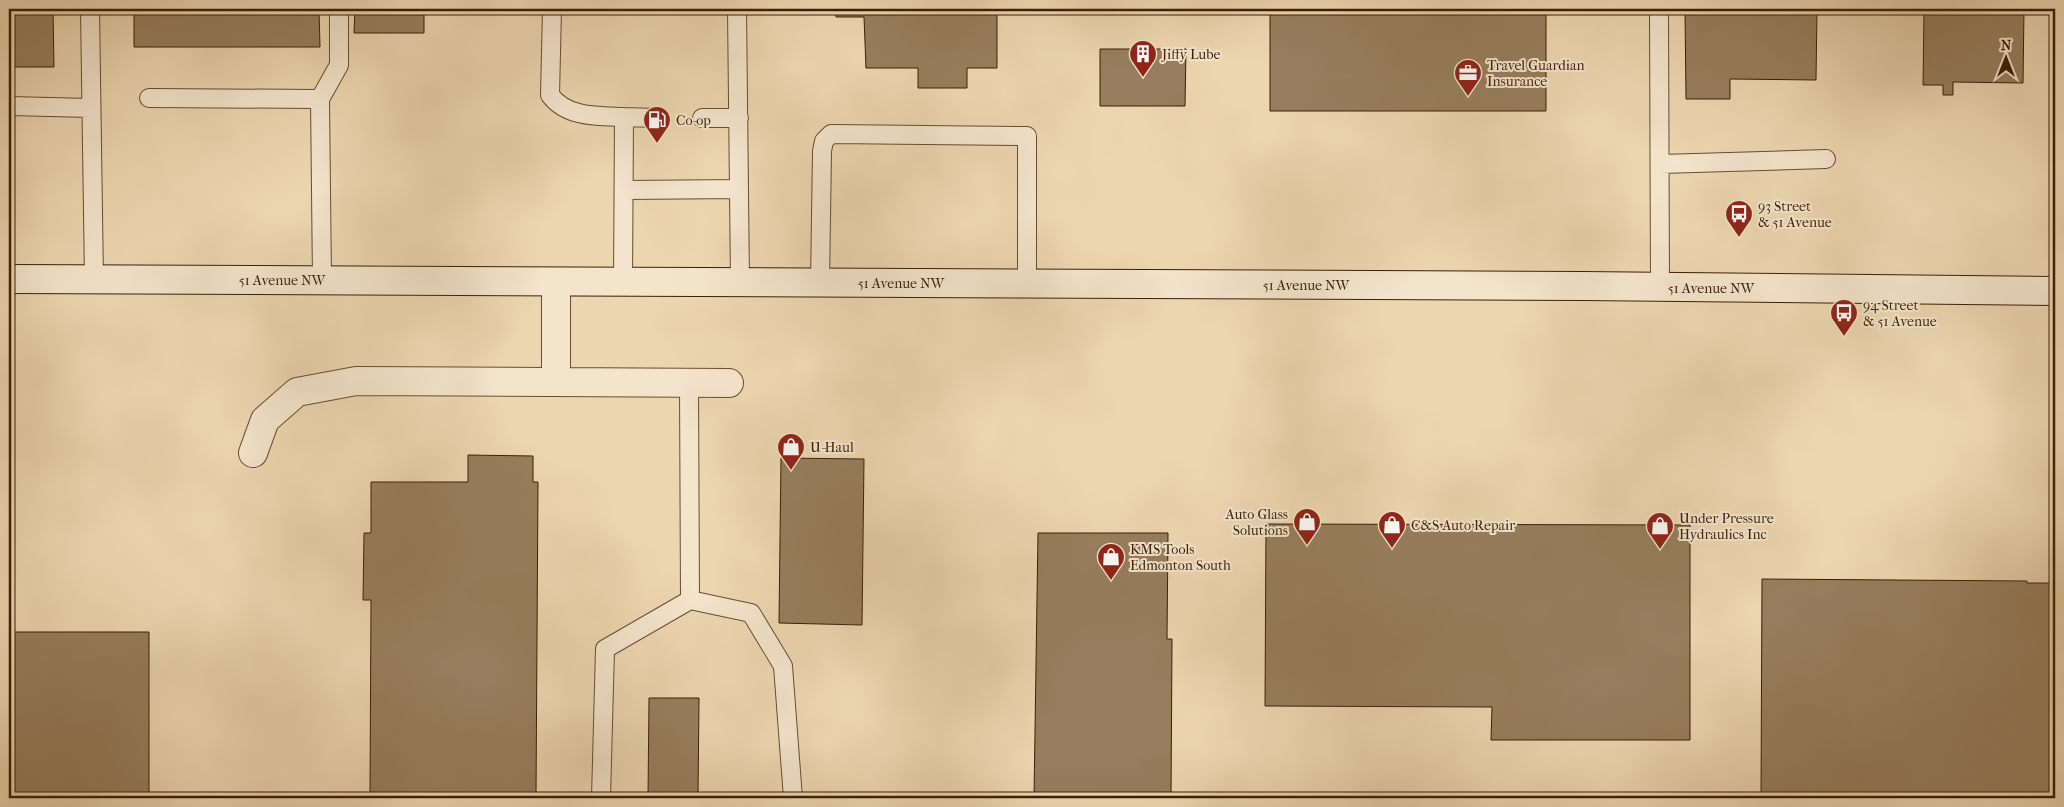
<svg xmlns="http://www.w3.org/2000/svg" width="2064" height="807" viewBox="0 0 2064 807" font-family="'IM FELL French Canon',serif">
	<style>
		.building { fill: #977e5e; stroke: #3b1f05 }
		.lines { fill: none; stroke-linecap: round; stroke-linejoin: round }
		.service-casing { stroke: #674d30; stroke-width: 20 }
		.minor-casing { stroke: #674d30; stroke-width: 30 }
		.secondary-casing { stroke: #3b1f05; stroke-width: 30 }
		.service { stroke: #f3e4cc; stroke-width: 18 }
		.minor { stroke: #f3e4cc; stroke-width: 28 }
		.secondary { stroke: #f3e4cc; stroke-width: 28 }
		.labels { text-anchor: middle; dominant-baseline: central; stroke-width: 4; stroke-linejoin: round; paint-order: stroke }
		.poi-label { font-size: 14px; fill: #3b1f05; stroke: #f3e4cc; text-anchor: start }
		.street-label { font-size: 14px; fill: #3b1f05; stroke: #f3e4cc }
	</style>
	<rect width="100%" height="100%" fill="#ecd6b0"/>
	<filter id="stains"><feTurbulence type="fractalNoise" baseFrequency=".004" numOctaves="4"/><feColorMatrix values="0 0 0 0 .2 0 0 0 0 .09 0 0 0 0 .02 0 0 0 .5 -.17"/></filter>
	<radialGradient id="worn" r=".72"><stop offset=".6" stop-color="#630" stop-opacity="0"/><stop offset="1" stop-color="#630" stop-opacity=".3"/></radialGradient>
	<path class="building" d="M9,9H53L54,67H9Z
		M134,9H319L320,47H134Z
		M355,9H424V33H354Z
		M836,9H997V68H967V88H918V68H866L864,17H836Z
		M1270,9H1546V111H1270Z
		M1685,9H1817L1816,80L1730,79V99H1686Z
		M1924,9H2024L2023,83L1953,82V95H1943V85H1923Z
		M1100,49H1186L1185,106H1100Z
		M468,455L533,456V482H538L536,798H370L371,600H363L364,533H371V482H468Z
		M781,458L864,459L862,625L779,623Z
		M1266,524L1690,525V740H1491L1492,707L1265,706Z
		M1038,533H1168L1167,639H1172L1171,798H1034Z
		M1762,579L2027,581V583H2055V798H1761Z
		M9,632H149V798H9Z
		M649,698H699L698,797H648Z
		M615,797L662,798H615Z"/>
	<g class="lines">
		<defs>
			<path id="service" d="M90,9L94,280
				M552,9L550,95C567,118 598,116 624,117L623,282
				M737,9L740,282
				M1659,9L1660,287
				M149,98L320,99L322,280
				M320,99L339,65V9
				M9,106L91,108
				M624,117L656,118
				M702,118H739
				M1661,164L1826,159
				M624,190L739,189
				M820,283L822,151L824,141L831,134L1027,136V284
				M689,383L690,600
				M601,798L605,649L690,600L751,613L783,666L793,798"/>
			<path id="minor" d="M556,282V382
				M253,453L265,420L297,392L356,381L729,383"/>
			<path id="secondary" d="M9,279L1582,286L2055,291"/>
		</defs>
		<use href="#service" class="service-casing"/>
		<use href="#minor" class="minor-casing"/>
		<use href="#secondary" class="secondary-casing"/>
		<use href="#service" class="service"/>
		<use href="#minor" class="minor"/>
		<use href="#secondary" class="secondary"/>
	</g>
	<defs>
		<symbol id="building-pin" viewBox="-11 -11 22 30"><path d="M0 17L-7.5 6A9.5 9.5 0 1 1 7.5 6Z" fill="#8f2418" stroke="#f3e4cc"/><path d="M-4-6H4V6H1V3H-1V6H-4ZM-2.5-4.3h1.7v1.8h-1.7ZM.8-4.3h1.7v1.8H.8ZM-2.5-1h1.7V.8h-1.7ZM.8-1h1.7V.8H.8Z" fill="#fff"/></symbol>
		<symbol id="office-pin" viewBox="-11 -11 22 30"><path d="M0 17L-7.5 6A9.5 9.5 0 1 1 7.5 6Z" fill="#8f2418" stroke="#f3e4cc"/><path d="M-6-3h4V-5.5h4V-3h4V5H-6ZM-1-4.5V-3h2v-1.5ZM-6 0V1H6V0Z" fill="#fff"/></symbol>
		<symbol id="fuel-pin" viewBox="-11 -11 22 30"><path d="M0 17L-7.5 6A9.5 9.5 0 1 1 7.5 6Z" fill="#8f2418" stroke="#f3e4cc"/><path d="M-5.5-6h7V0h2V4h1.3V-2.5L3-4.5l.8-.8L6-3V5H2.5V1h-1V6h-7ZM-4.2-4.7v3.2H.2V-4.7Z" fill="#fff"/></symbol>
		<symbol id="bus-pin" viewBox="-11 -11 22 30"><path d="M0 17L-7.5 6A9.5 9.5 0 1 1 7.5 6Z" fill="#8f2418" stroke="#f3e4cc"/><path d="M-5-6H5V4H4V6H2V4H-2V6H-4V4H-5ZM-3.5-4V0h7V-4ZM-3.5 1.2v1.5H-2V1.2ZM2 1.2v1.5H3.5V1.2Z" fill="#fff"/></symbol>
		<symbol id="shop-pin" viewBox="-11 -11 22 30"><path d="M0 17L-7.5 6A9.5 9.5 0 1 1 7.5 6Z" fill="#8f2418" stroke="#f3e4cc"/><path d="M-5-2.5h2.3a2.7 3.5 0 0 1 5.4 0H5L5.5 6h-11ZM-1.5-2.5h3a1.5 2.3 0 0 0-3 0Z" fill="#fff"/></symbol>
	</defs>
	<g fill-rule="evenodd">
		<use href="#building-pin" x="1127" y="38" width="32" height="43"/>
		<use href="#office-pin" x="1452" y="57" width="32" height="43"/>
		<use href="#fuel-pin" x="641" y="104" width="32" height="43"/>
		<use href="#bus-pin" x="1723" y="198" width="32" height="43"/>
		<use href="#bus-pin" x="1828" y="297" width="32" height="43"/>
		<use href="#shop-pin" x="775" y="431" width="32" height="43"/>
		<use href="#shop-pin" x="1291" y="506" width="32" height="43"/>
		<use href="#shop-pin" x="1376" y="509" width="32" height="43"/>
		<use href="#shop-pin" x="1644" y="510" width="32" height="43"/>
		<use href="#shop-pin" x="1095" y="541" width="32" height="43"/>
	</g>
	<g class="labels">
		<g class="poi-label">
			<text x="1162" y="54">Jiffy Lube</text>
			<text x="1487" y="65">Travel Guardian<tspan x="1487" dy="16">Insurance</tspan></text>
			<text x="676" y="120">Co-op</text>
			<text x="1758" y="206">93 Street<tspan x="1758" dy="16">&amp; 51 Avenue</tspan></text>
			<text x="1863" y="305">94 Street<tspan x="1863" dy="16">&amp; 51 Avenue</tspan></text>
			<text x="810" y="447">U-Haul</text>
			<text x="1288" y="514" text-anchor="end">Auto Glass<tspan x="1288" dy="16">Solutions</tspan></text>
			<text x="1679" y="518">Under Pressure<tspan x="1679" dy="16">Hydraulics Inc</tspan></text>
			<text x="1411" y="525">C&amp;S Auto Repair</text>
			<text x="1130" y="549">KMS Tools<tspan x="1130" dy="16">Edmonton South</tspan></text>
		</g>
		<g class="street-label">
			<text x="282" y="280">51 Avenue NW</text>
			<text x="901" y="283">51 Avenue NW</text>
			<text x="1306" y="285">51 Avenue NW</text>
			<text x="1711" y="288">51 Avenue NW</text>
		</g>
	</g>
	<rect width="2064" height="807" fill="none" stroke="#ecd6b0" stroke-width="30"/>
	<rect x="10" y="10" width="2044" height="787" fill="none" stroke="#3b1f05" stroke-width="2.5"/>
	<rect x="15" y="15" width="2034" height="777" fill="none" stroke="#3b1f05"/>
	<g transform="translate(2006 58)" stroke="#f3e4cc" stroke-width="4" paint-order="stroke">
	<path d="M0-4L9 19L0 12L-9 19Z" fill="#3b1f05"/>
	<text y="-8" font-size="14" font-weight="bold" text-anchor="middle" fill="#3b1f05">N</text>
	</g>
	<rect width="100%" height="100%" filter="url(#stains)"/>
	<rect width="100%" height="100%" fill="url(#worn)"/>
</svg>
